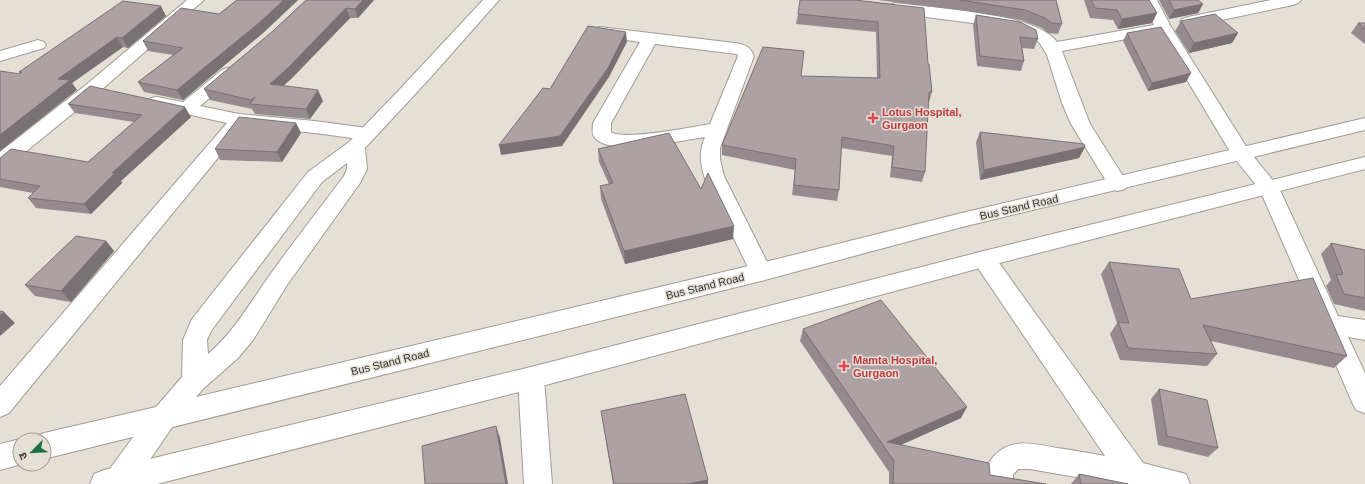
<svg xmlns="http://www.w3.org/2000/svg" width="1365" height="484" viewBox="0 0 1365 484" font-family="Arial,'Noto Sans Devanagari',sans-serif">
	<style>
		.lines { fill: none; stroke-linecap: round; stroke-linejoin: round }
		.minor-casing { stroke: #a19c93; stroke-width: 2 }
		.tertiary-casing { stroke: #a19c93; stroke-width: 2 }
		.minor { fill: #fff; fill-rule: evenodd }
		.tertiary { fill: #fff; fill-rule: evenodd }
		.wall { fill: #958a8d }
		.shaded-wall { fill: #797173 }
		.building { fill: #ada1a4; stroke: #797173 }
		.health-dot { fill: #e0444e; stroke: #e5e0d6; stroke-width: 1.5 }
		.labels { text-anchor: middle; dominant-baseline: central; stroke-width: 3; stroke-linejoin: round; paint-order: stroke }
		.health-label { font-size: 11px; font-weight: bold; fill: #be3a42; stroke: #e5e0d6; text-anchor: start }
		.street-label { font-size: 11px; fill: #363430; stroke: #e5e0d6 }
	</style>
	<rect width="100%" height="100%" fill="#e5e0d6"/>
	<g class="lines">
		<defs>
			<path id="minor" d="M187,0H204L99,92L7,167L0,168V152L87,84Z
				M1141,0H1157L1171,27L1249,151L1279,188L1338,316L1365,320V340L1348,337L1365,373V413L1356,410L1352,402L1260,190L1232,155L1159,33L1062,51L1090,124L1128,184L1125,189L1118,191L1111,189L1071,124L1062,103L1047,55L1039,42L1027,35L996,26L895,13L890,11L887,8L890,5L895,3C932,8 1035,12 1057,42L1154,25Z
				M1271,0H1301L1298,3L1293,5L1188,27L1182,25L1180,22L1182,19L1188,17Z
				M599,27L735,43C745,45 750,46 754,56L720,148V159L724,176L772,272L769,278L761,281L753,278L704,176C700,160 699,152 705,137C681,140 612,157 595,138C591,134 593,128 593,123L640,42L593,35L591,32L593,29ZM655,44L737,54L738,56L710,124C692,127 624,141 611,132V123Z
				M38,40L44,42L46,45L44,48L0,61V51Z
				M229,68L235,69L238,73L235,77L200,106L239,114L315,121L367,128L374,130L376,134L374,138L367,140L315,133L242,126L240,131L9,413L0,417V386L227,123L151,106L148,102L151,98L157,97L183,102L223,69Z
				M984,251L992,253L1143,463L1186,474L1190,484H1115L1030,469H1018L1013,475V484H985C985,472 986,465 994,456C1011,437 1034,444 1057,448C1073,450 1089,453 1105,456L976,265L973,259L976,253Z
				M531,367L540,370L544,378L552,484H524L518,378L522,370Z
				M163,406L173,410L176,418L173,426L133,484H102L106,474L153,410Z"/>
			<path id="tertiary" d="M483,0H499L431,77L365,148L367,169L360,183L287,285L253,340L238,358L204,388L196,397L761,263L962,213L1365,118V130L962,227L761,281L44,459V440H33L34,437L44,433L156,407L182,377L183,340L192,319L308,172L349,142L401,88ZM347,163V169L344,176C320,208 295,240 272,272C251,301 235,331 208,354L207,340L211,331L322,182Z
				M1365,157V169L984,267L531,389L157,484H90L94,474L104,470L531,367L984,251Z
				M20,439L22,440H20V464H22L0,470V444Z"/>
		</defs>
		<use href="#minor" class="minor-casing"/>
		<use href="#tertiary" class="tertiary-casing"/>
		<use href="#minor" class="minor"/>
		<use href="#tertiary" class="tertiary"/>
	</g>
	<path class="wall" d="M237,0H298L263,33L183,100L144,92L138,82L173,55L148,51L143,41L219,14Z
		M306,0H374L358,18H350L292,78L283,86L323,101L310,119L255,114L252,109L210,100L204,89L273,31Z
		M855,0L928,64L932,92L929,102H928L925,172L922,182L890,177L892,156L841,148L839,190L837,201L792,195L795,170L722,155V145L801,76L877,78L876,32L796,24L798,14Z
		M878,0H1056L1062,24L1058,34L1048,33L1042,28L1021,20L965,11Z
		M1084,0H1149L1157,13L1152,23L1118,29L1113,20L1090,18Z
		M1159,0H1198L1203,4L1198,13L1169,19Z
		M976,15L1038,39L1034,49L1022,48L1024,61L1021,71L977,66L973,25Z
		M166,16L128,48L123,47L72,83L77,90L20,74L19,72Z
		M1181,21L1238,33L1232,43L1189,53L1175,31Z
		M1358,23H1365V44L1351,33Z
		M1127,33L1186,82L1148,91L1123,41Z
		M68,104L191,117L121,181L122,183L91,214L36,208L28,198L33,193L0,187V158L88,162L134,122L75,113Z
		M296,123L301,133L282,162L220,160L215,149Z
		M980,132L1085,147L1079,158L980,180L976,142Z
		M598,149L701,189L733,239L625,264L601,199L600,186L609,184L599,162Z
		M106,241L114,251L71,302L35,296L25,285Z
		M1331,243L1365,250V311L1334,304L1326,286L1331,280L1321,254Z
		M1109,262L1191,299L1347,356L1334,368L1211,341L1217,354L1207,366L1120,360L1110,334L1117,323L1101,274Z
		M803,329L961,418L901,445L990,475L1046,484H889V472L800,341Z
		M1159,389L1218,448L1208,457L1158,445L1151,399Z
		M601,411L708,484H613Z
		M1079,474L1128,484H1071Z"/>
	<path class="shaded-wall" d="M284,0H298L263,33L183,100L177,90Z
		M363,0H374L358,18L355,9Z
		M1203,4L1198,13L1169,19L1174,10Z
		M161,6L166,16L128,48L122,38Z
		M346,8L350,18L292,78L274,94L270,84Z
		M1157,13L1152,23L1118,29L1122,19Z
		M626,32L627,42L609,77L562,146L501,155L499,145Z
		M1238,33L1232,43L1189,53L1194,43Z
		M117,37L123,47L72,83L77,90L0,151V135L58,79Z
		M1191,73L1186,82L1148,91L1152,83Z
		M318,90L323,101L310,119L306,109Z
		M185,107L191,117L121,181L122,183L91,214L84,204L112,173Z
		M296,123L301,133L282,162L277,152Z
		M1085,147L1079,158L980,180L984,170Z
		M734,226L733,239L625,264L624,251Z
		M106,241L114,251L71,302L61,291Z
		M4,312L15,323L0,336V316Z
		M967,407L961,418L887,451V442Z
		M496,426L500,438L508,484H506Z
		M708,480V484H687Z"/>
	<path class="building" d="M237,0H284L259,23L177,90L138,82L183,48L143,41L181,8L219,14Z
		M306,0H363L355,9L346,8L288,68L270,84L318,90L306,109L250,104L255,97L251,100L204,89L273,31Z
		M800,0H855L924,8L928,64H929L932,92H929L925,172L892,167L894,146L842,137L839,190L794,185L796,159L722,145L763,47L804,51L801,76L880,78L878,22L798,14Z
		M960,0H1056L1062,24L1052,23L1045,18L1025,10Z
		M1091,0H1149L1157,13L1122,19L1117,10L1095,8Z
		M1169,0H1198L1203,4L1174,10Z
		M123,1L161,6L122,38L117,37L58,79L70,80L0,135V71L20,74L22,72H19Z
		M1215,14L1238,33L1194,43L1181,21Z
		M976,15L1020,22L1036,30L1038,39L1020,37L1024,61L980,56Z
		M1358,23H1365V29Z
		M588,26L626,32L608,68L560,136L499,145L543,88L550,89Z
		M1161,27L1191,73L1152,83L1127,33Z
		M90,86L185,107L112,173H115L84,204L28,198L40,186L0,179V158L11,149L88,162L142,115L68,104Z
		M239,117L296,123L277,152L215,149Z
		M980,132L1084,144L1085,147L984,170Z
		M669,133L701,189L708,173L734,226L624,251L600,186L613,183L598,149Z
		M76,236L106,241L61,291L25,285Z
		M1331,243L1365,250V298L1344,294L1336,275L1343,274Z
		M1109,262L1179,269L1191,299L1313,278L1347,356L1203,325L1217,354L1128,348L1118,322L1129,323Z
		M881,300L967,407L887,442L989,463L990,475L1046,484H893L894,461L803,329Z
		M0,311L4,312L0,316Z
		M1159,389L1207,400L1218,448L1167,436Z
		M685,394L708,480L687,484H614L601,411Z
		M496,426L506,484H425L422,446Z
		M1079,474L1128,484H1081Z"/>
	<g class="health-dot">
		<path d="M871 112h4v4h4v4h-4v4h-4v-4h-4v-4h4z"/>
		<path d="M842 360h4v4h4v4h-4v4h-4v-4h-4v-4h4z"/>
	</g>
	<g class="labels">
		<g class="health-label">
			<text x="882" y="112">Lotus Hospital,<tspan x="882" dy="13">Gurgaon</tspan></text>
			<text x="853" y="360">Mamta Hospital,<tspan x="853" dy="13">Gurgaon</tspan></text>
		</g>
		<g class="street-label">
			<text transform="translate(1019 207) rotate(-13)">Bus Stand Road</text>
			<text transform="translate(705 286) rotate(-14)">Bus Stand Road</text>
			<text transform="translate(390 362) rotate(-14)">Bus Stand Road</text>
		</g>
	</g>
	<g transform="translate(32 452) rotate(246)"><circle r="19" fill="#e5e0d6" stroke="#9f9b94"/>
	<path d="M0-3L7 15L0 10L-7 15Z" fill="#197042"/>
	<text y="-6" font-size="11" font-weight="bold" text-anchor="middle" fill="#363430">उ</text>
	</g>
</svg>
